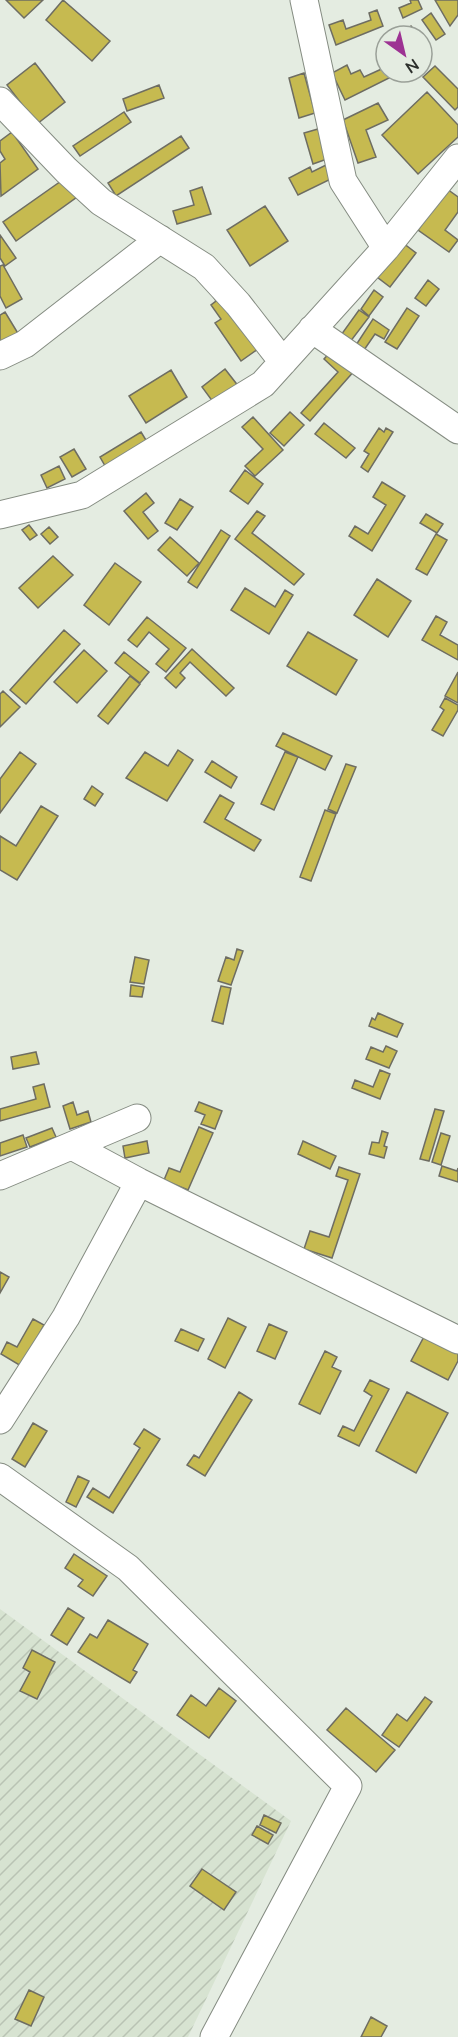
<svg xmlns="http://www.w3.org/2000/svg" width="458" height="2037" viewBox="0 0 458 2037" font-family="Mulish,sans-serif">
	<style>
		.industrial { fill: url(#industrial-furrows) }
		.building { fill: #c6ba50; stroke: #6e6d62; stroke-width: 1.5 }
		.lines { fill: none; stroke-linecap: round; stroke-linejoin: round }
		.minor-casing { stroke: #858c82; stroke-width: 29 }
		.minor { stroke: #fff; stroke-width: 27 }
	</style>
	<defs>
		<pattern id="industrial-furrows" width="10" height="10" patternUnits="userSpaceOnUse" patternTransform="scale(1.5)"><rect width="10" height="10" fill="#d7e3d1"/><path d="M-1 1l2-2M0 10L10 0M9 11l2-2" fill="none" stroke="#b9c3b4"/></pattern>
	</defs>
	<rect width="100%" height="100%" fill="#e4ece1"/>
	<path class="industrial" d="M0,1609L291,1821L188,2037H0Z"/>
	<path class="building" d="M6,0H43L24,18Z
		M63,0L110,41L92,61L46,20Z
		M410,0H418L422,9L403,18L399,8L411,3Z
		M435,0H458V15L450,26Z
		M377,10L383,26L336,45L329,25L343,20L346,29L371,20L369,13Z
		M431,13L445,34L436,40L422,20Z
		M411,26L419,36H399V35Z
		M35,63L65,102L37,124L7,85Z
		M347,65L351,74L360,70L364,77L386,67V72L399,73L345,100L332,73Z
		M435,66L458,89V107L455,110L423,77Z
		M304,73L315,113L299,118L289,78Z
		M159,85L164,98L127,111L123,99Z
		M427,92L458,125V137L418,174L382,135Z
		M378,103L388,120L366,130L376,157L358,163L343,120Z
		M124,112L131,122L80,156L73,146Z
		M318,129L327,159L313,164L304,133Z
		M12,132L38,169L1,196L0,163L5,159L0,151V141Z
		M181,136L189,148L116,196L108,183Z
		M328,164L335,177L298,195L289,178L310,167L312,172Z
		M64,179L77,197L16,241L3,222Z
		M202,187L211,214L177,224L173,211L194,205L190,191Z
		M447,189L458,197V212L445,230L458,240L449,252L418,230Z
		M265,206L288,241L250,266L227,230Z
		M0,235L16,258L5,266L0,258Z
		M403,243L416,253L390,287L377,277Z
		M3,265L22,299L6,308L0,296V266Z
		M428,280L439,289L426,306L415,298Z
		M374,290L383,297L369,316L361,309Z
		M218,292L258,349L241,361L215,323L221,319L211,305L216,301L213,296Z
		M407,308L419,316L397,349L385,342Z
		M359,310L369,317L350,342L341,335Z
		M5,312L19,335L0,346V315Z
		M373,319L389,330L384,339L375,334L362,353L354,348Z
		M332,350L355,370L310,421L301,413L338,372L324,359Z
		M225,369L239,387L216,406L202,387Z
		M171,370L187,397L146,423L129,396Z
		M290,412L304,425L284,446L270,433Z
		M253,417L283,450L255,476L245,466L263,449L242,427Z
		M324,423L355,448L346,458L315,434Z
		M379,428L384,432L386,428L393,432L368,472L361,467L369,454L364,451Z
		M141,432L149,445L108,471L100,457Z
		M74,449L86,469L72,477L60,457Z
		M59,466L65,479L47,488L41,475Z
		M245,470L263,484L248,504L230,491Z
		M382,482L405,496L372,551L349,536L355,526L368,534L386,505L373,497Z
		M146,493L154,503L143,512L158,531L148,539L124,511Z
		M180,499L193,507L177,530L165,523Z
		M257,511L265,516L252,533L304,574L294,585L235,539Z
		M426,514L443,524L437,533L420,523Z
		M29,525L37,535L30,540L22,530Z
		M49,527L58,537L50,544L41,534Z
		M221,530L230,536L197,588L188,582Z
		M436,534L447,540L427,575L416,569Z
		M170,537L199,563L187,576L158,550Z
		M53,556L73,575L38,608L19,588Z
		M115,563L141,582L109,625L84,605Z
		M377,579L411,601L388,637L354,615Z
		M245,588L275,607L285,590L293,595L269,634L231,610Z
		M436,616L447,622L440,635L458,645V660L422,640Z
		M147,617L186,648L166,672L156,664L169,649L149,632L137,647L128,640Z
		M64,630L80,644L26,704L10,690Z
		M308,632L357,660L336,695L287,666Z
		M192,649L234,688L226,696L190,662L180,673L185,678L176,688L165,678Z
		M84,650L107,671L77,703L54,682Z
		M124,652L149,672L140,683L115,663Z
		M458,672V703L445,696Z
		M130,676L140,684L108,724L98,716Z
		M3,691L20,707L0,727V694Z
		M445,698L458,705V710L443,736L432,730L444,710L440,707Z
		M283,733L332,756L325,770L276,746Z
		M178,750L193,760L167,801L126,778L145,752L168,766Z
		M20,752L36,764L0,813V779Z
		M285,752L298,757L274,810L261,804Z
		M212,761L237,777L231,788L205,772Z
		M346,764L356,767L337,813L328,809Z
		M92,786L103,794L95,806L84,799Z
		M220,795L234,803L225,819L261,840L254,851L204,822Z
		M41,806L58,816L17,880L0,870V836L16,846Z
		M325,810L336,814L311,881L300,877Z
		M237,949L243,951L231,985L218,981L226,957L234,960Z
		M135,957L149,960L144,984L130,982Z
		M131,985L144,987L142,997L130,996Z
		M221,986L231,988L223,1024L212,1021Z
		M378,1013L403,1024L397,1037L369,1026L372,1018L375,1020Z
		M386,1046L397,1051L389,1068L366,1059L371,1047L383,1052Z
		M36,1052L39,1064L13,1069L11,1057Z
		M380,1070L390,1074L380,1099L352,1088L355,1080L373,1087Z
		M44,1084L50,1107L0,1121V1109L36,1099L33,1087Z
		M73,1102L77,1115L88,1111L91,1122L70,1129L63,1106Z
		M199,1102L222,1111L215,1129L201,1124L205,1115L195,1111Z
		M435,1109L444,1111L429,1161L420,1159Z
		M199,1127L213,1133L188,1190L164,1180L169,1168L180,1172Z
		M52,1128L56,1137L30,1147L26,1138Z
		M382,1131L388,1133L384,1146L387,1147L384,1158L369,1154L372,1142L379,1143Z
		M441,1133L450,1136L441,1165L432,1162Z
		M23,1135L27,1147L0,1156V1143Z
		M147,1141L149,1153L125,1158L123,1146Z
		M303,1141L336,1156L330,1169L298,1154Z
		M442,1166L457,1171L458,1168V1182L439,1176Z
		M339,1167L360,1174L332,1258L304,1249L310,1231L329,1237L348,1180L336,1176Z
		M0,1272L9,1277L0,1293Z
		M228,1318L246,1327L225,1368L208,1359Z
		M33,1319L44,1325L21,1366L1,1354L7,1342L17,1347Z
		M269,1324L287,1332L275,1359L257,1351Z
		M181,1329L204,1339L198,1351L175,1341Z
		M426,1333L458,1349V1361L448,1380L411,1361Z
		M325,1351L337,1357L332,1367L341,1371L320,1414L299,1404Z
		M370,1380L389,1389L359,1446L338,1436L343,1426L354,1431L372,1396L364,1391Z
		M239,1392L252,1400L205,1476L187,1465L194,1455L199,1458Z
		M407,1392L448,1413L416,1473L376,1451Z
		M33,1423L47,1431L25,1467L12,1459Z
		M144,1429L160,1439L113,1513L87,1497L93,1488L109,1498L140,1448L134,1444Z
		M78,1476L89,1481L76,1507L66,1502Z
		M74,1554L107,1576L93,1596L78,1586L83,1580L65,1568Z
		M68,1608L84,1618L67,1645L51,1635Z
		M108,1620L148,1644L133,1670L137,1672L130,1683L78,1652L90,1634L97,1638Z
		M32,1650L55,1662L37,1699L20,1691L30,1672L23,1668Z
		M219,1688L236,1701L209,1738L177,1715L191,1695L206,1706Z
		M425,1697L432,1702L399,1747L382,1735L397,1714L407,1721Z
		M346,1708L395,1750L376,1772L327,1730Z
		M264,1815L281,1823L276,1833L260,1825Z
		M257,1826L273,1835L268,1844L252,1835Z
		M202,1869L236,1892L224,1910L190,1886Z
		M29,1990L44,1997L31,2026L15,2019Z
		M371,2017L387,2026L381,2037H361Z"/>
	<g class="lines">
		<defs>
			<path id="minor" d="M304,0L343,181L386,248
				M0,101L66,170L101,202L204,267L238,304L283,362
				M312,329L458,430
				M0,356L25,344L160,239
				M0,515L82,495L263,384L386,248L458,158
				M72,1146L139,1182L458,1340
				M0,1176L137,1118
				M0,1420L66,1317L139,1182
				M0,1477L128,1568L348,1786L214,2037"/>
		</defs>
		<use href="#minor" class="minor-casing"/>
		<use href="#minor" class="minor"/>
	</g>
	<g transform="translate(404 54) rotate(146)"><circle r="28" fill="#e4ece1" stroke="#9aa098" stroke-width="1.5"/>
	<path d="M0-4.5L10 22L0 15L-10 22Z" fill="#9d3293"/>
	<text y="-9" font-size="16" font-weight="bold" text-anchor="middle" fill="#2c2f2b">N</text>
	</g>
</svg>
